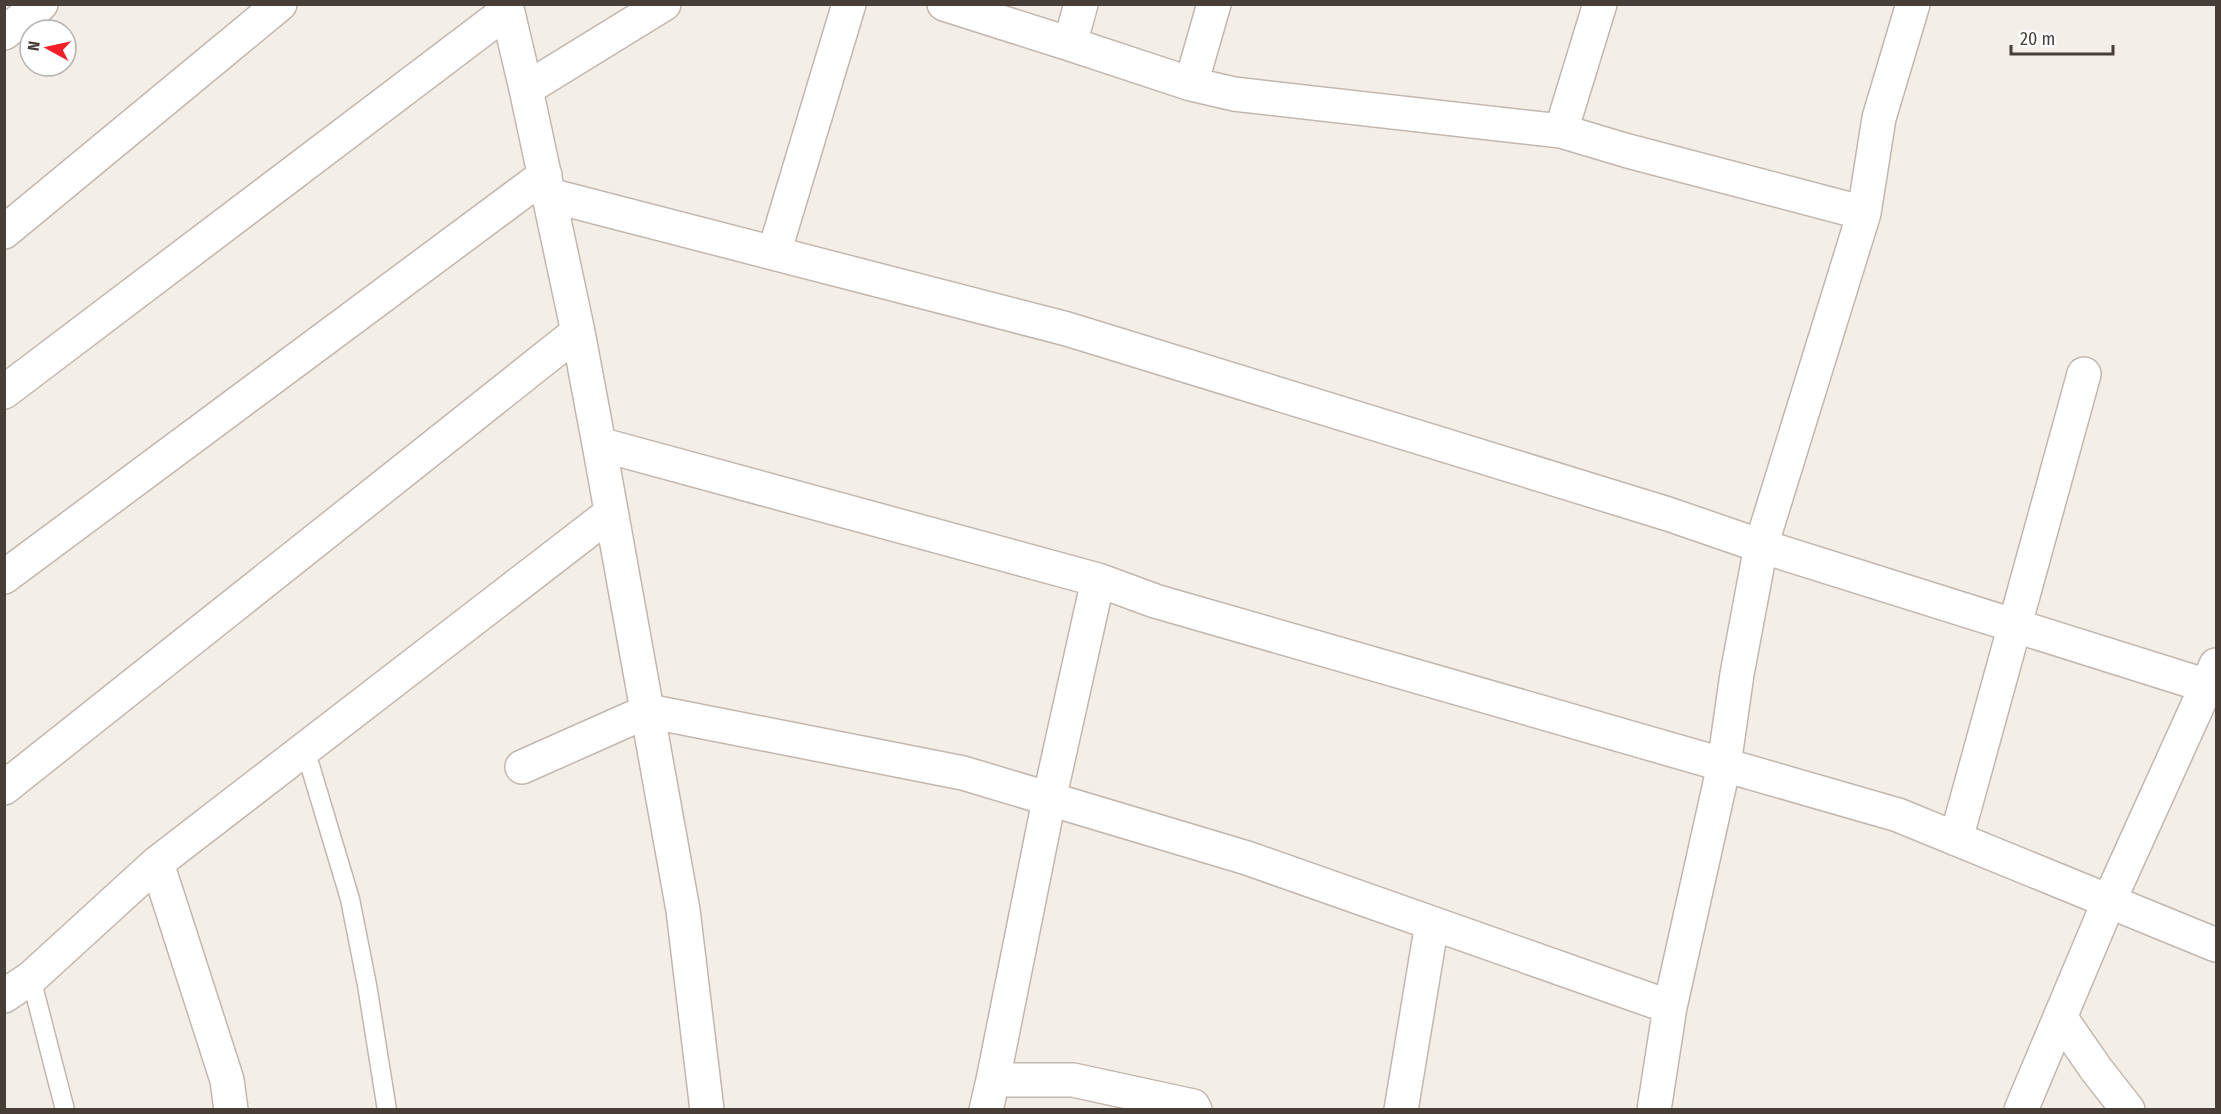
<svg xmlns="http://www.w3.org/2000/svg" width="2221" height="1114" viewBox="0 0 2221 1114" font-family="'Fira Sans Condensed',sans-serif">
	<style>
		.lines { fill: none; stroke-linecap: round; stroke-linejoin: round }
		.lane-casing { stroke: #c2b7ae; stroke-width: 21 }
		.street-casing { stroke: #c2b7ae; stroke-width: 36 }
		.lane { stroke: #fff; stroke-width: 18 }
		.street { stroke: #fff; stroke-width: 33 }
	</style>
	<rect width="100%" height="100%" fill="#f4eee8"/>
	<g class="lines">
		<defs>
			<path id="lane" d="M305,749L350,899L367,985L387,1110
				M31,978L65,1110"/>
			<path id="street" d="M506,4L526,89L578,332L599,444L683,910L707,1110
				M944,4L1070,44L1191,84L1234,94L1561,131L1628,151L1864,213
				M4,33L41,4
				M1070,44L1081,4
				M1191,84L1214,4
				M526,89L664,4
				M1561,131L1600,4
				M549,195L1067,329L1668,514L1761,546L2207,686
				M4,232L280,4
				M774,253L849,4
				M4,392L507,11
				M599,444L1098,580L1155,601L1898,815L2216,945
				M4,577L545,175
				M1098,580L1049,800L993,1080H1073L1193,1106L1195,1110
				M522,767L648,711L963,773L1247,858L1670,1007
				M4,788L578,332
				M1956,839L2084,374
				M157,863L227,1080L231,1110
				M4,996L31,978L157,863L611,513
				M2060,1017L2096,1069L2128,1110
				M986,1110L993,1080
				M1401,1110L1432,923
				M1654,1110L1670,1007L1724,765L1737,674L1761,546L1864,213L1879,118L1913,4
				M2021,1110L2109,901L2216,665"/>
		</defs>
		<use href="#lane" class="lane-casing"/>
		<use href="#street" class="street-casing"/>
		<use href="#lane" class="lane"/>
		<use href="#street" class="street"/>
	</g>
	<rect width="2221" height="1114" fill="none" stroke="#473e37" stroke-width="12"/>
	<g transform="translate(48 48) rotate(278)"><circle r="28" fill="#ffffff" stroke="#b5b2af" stroke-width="1.5"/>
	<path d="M0-4.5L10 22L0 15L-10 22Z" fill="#f71d27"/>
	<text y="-9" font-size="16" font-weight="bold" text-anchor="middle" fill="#473e37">N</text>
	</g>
	<path d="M2011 45v9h102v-9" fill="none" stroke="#473e37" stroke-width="3"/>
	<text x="2020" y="45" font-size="18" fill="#473e37" stroke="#ffffff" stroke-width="4.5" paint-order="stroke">20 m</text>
</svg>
